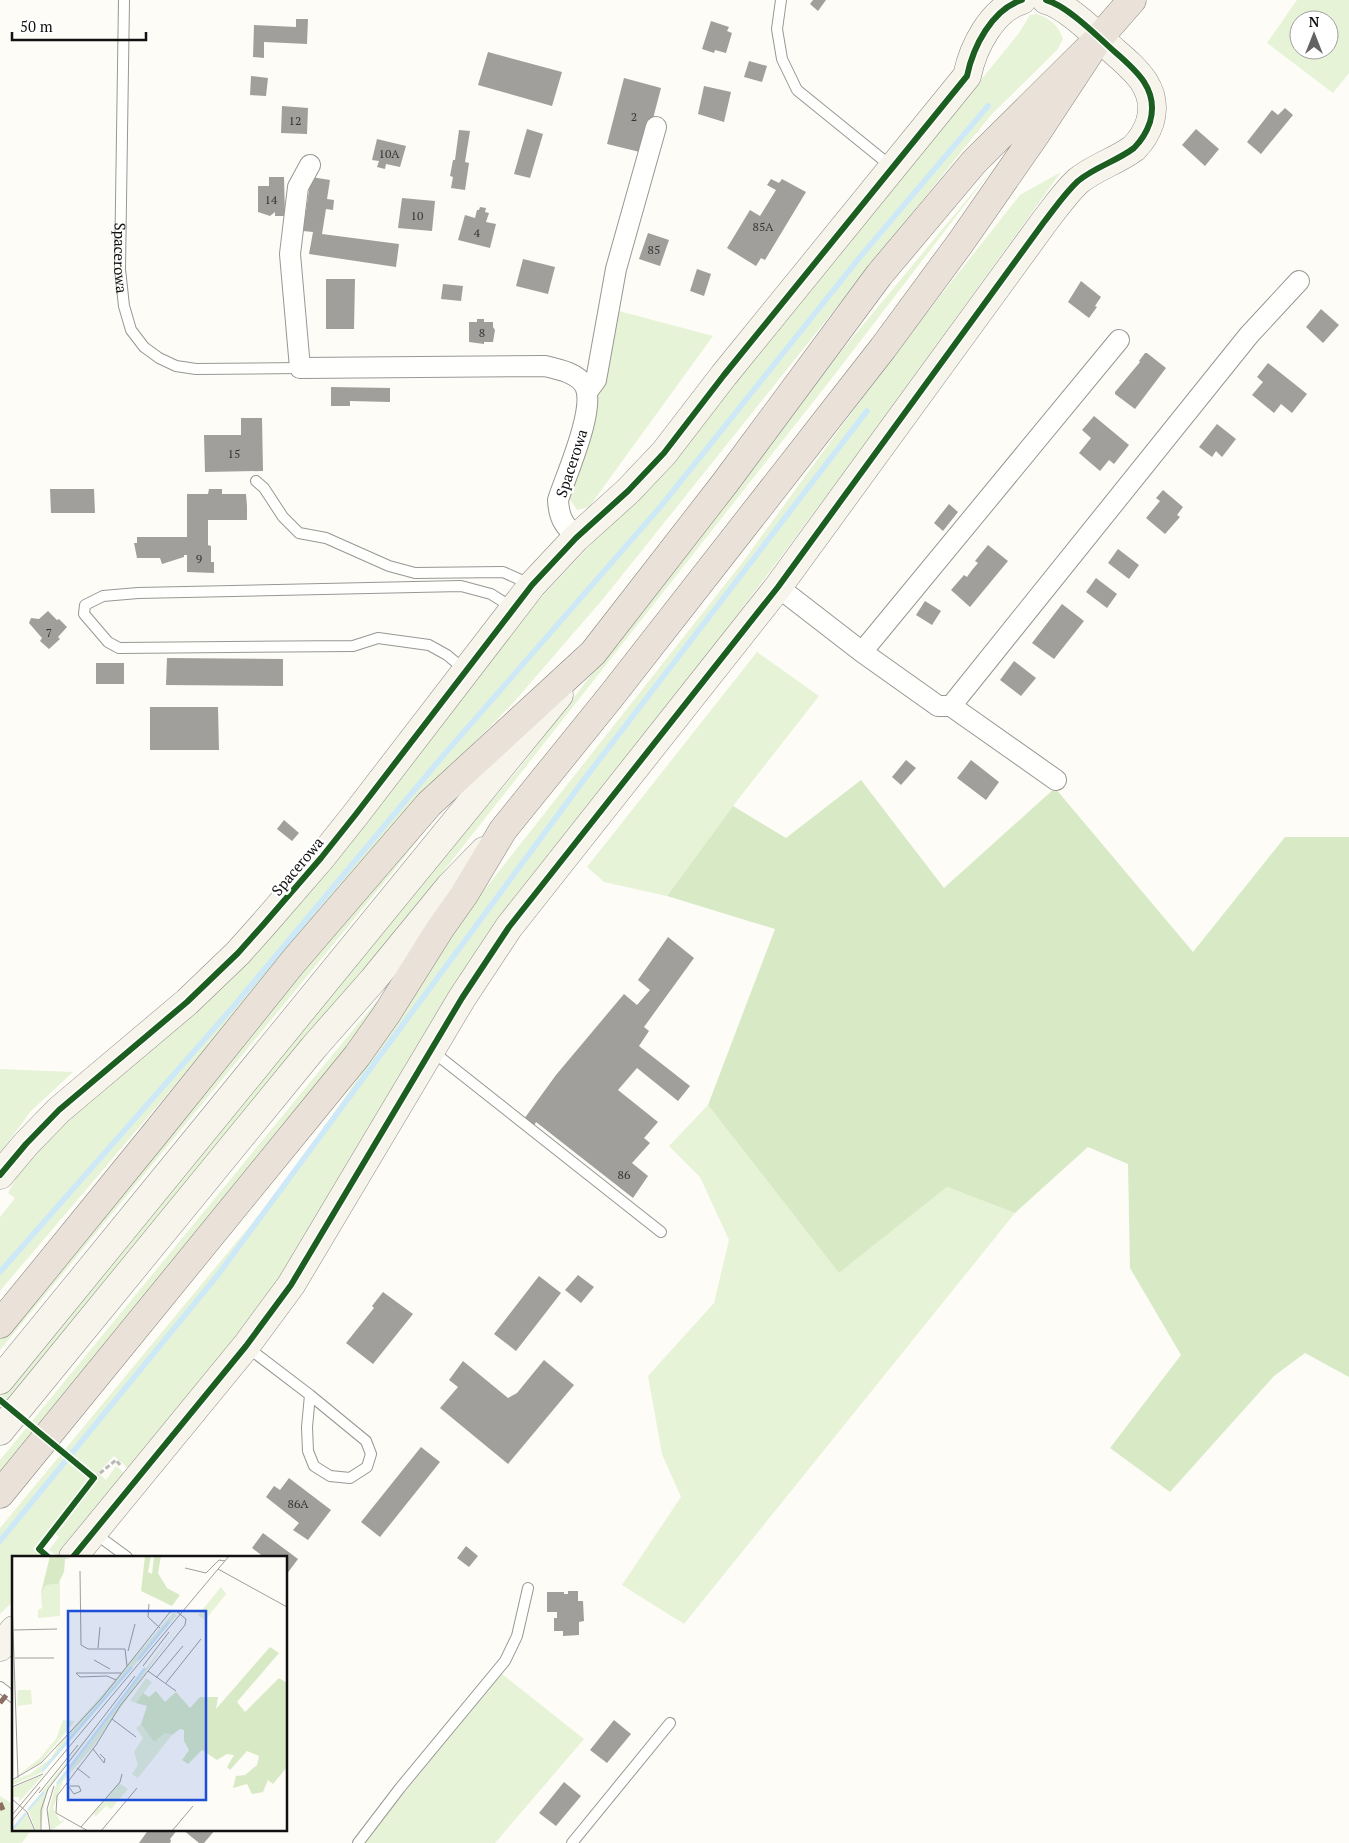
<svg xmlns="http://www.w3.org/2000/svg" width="1349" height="1843" viewBox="0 0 1349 1843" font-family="'PT Serif',serif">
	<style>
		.green { fill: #e7f3d7; fill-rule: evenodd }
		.forest { fill: #d8eac5 }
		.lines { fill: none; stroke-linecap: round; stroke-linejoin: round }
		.stream { stroke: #cde8f7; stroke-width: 5.5 }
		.building { fill: #a19f9c }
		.lane-casing { stroke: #979795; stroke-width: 12 }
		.street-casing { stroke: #979795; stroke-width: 22 }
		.secondary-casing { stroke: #8e8d8b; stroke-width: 29 }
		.highway-casing { stroke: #858482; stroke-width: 29 }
		.path { stroke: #b9b9b8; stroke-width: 3; stroke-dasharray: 5 2.5; stroke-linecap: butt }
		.lane { stroke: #fffffe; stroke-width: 10 }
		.street { stroke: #fffffe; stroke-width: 20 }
		.secondary { stroke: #f6f4eb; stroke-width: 28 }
		.highway { stroke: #eae1d8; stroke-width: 28 }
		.quiet { stroke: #8d6e63; stroke-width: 5; stroke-dasharray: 10 5; stroke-linecap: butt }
		.cycleway-casing { stroke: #fff; stroke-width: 9 }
		.cycleway { stroke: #1b5e20; stroke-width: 6 }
		.labels { text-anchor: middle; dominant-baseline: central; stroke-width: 5; stroke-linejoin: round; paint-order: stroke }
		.number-label { font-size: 12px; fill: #353434 }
		.street-label { font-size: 15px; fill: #111; stroke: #fff }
		.inset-river { fill: none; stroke: #cde8f7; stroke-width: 2.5 }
		.inset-road { fill: none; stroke: #9f9e9b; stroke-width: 1 }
		.view { fill: #1d4ed8; fill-opacity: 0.15; stroke: #1d4ed8; stroke-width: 2.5 }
		.inset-edge { fill: none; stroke: #111; stroke-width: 2.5 }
	</style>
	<rect width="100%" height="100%" fill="#fdfcf7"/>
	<path class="green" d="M1297,0H1349V73L1333,93L1267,43ZM1299,20H1329V50H1299Z
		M1037,14C1050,18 1059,26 1063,39L1057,50L991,115L965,147L603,599L513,703L446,772L226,1025L0,1291V1217L15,1198L8,1193L25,1160L103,1085L472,682L537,602L683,446L1019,33L1030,15Z
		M994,167L832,378L438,878L0,1415V1394L446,854L519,769L819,378Z
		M1061,172L860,451L671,703L488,934L275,1285L239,1334L129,1469L114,1456L98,1473L106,1480L116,1466L125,1474L57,1556L49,1550L59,1537L49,1529L33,1549L42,1557H14V1600L0,1614V1528L282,1187L380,1047L466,913L742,563L895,353L1020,195Z
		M619,311L713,336L589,507L577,510L569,498L581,462Z
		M757,652L819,696L733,806L667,896L604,882L587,867Z
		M456,791L391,874L0,1350V1335L295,974Z
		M376,1002L382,1007L0,1479V1460Z
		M0,1069L73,1072L31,1111L0,1153Z
		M708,1105L839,1273L947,1187L1015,1213L684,1624L622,1585L681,1497L662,1454L648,1376L714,1303L729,1240L700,1177L669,1146Z
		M502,1674L584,1739L495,1843H363Z
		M0,1796L14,1805V1829H32L22,1843H0Z"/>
	<path class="forest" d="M861,780L944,888L1055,788L1193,952L1285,837H1349V1377L1305,1353L1274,1376L1170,1492L1110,1448L1181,1355L1130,1268L1128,1164L1088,1147L1015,1213L947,1187L839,1273L708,1105L775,929L667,896L733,806L786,838Z"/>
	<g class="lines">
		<path class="stream" d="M0,1272L233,1007L442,757L661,506L860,257L988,106
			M0,1541L217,1276L586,777L867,411"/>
	</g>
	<path class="building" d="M813,0H826L818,11L810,4Z
		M296,19H308L307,44L264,42V58L253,57L254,25L296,27Z
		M711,21L729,27L727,31L732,33L726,53L715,50L714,53L702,49Z
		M488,52L562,72L552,106L478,85Z
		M749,61L767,66L762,82L744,77Z
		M251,76L268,78L266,96L250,95Z
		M624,78L661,88L644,153L607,144Z
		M704,86L731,92L724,122L698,114Z
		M282,106L308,108L307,134L281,133Z
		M1285,108L1293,115L1261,154L1247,142L1272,110L1278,115Z
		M527,129L543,134L530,178L514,174Z
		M1196,129L1219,149L1205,166L1182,145Z
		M459,130L470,131L465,162L469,163L465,190L451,188L453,177L450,176L453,160H455Z
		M377,139L406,146L400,167L386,164L385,169L377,167L379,161L372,160Z
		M269,177H284L285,216H275V212L270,216L258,212V186H269Z
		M311,177L330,180L327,199L334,200L333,210L326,209L322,234L399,244L396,267L309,254L313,232L303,231Z
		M771,179L779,183L782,179L806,192L765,260L761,258L756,266L727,248L750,210L760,216L776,190L767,185Z
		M402,198L435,201L432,231L398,228Z
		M480,207L486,208L485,212L489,213L486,222L496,224L490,248L458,240L465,215L475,218L477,210H479Z
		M648,233L669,240L660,266L639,259Z
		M523,259L555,267L548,294L516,286Z
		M697,269L711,274L704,296L690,291Z
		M326,279H355L354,329H326Z
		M1081,281L1101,297L1095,306L1097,307L1089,318L1068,302Z
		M443,284L463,286L461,301L441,299Z
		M1321,309L1339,325L1323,343L1306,327Z
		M477,319H484V322H493V327L495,330L493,342H484V344L469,342V322H477Z
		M1145,353H1147L1166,368L1135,409L1115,394V392L1140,362L1139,361Z
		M1268,363L1307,394L1292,413L1281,404L1274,413L1252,395L1263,382L1257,377Z
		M331,387L390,388V402L350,401V406H331Z
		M1094,416L1129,445L1114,464L1109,460L1100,471L1079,453L1091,438L1082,430Z
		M241,418H262L263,471L205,472L204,435H241Z
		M1217,424L1236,439L1222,457L1216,451L1212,457L1199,447Z
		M50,489H94L95,513H51Z
		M209,489H222V494H246L247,506V520H208V545L211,546V562H214V573L187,572V555H184V557L162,564L160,558H137L134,543H137V537H187V494H208Z
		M1163,490L1183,507L1177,515L1180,517L1165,534L1146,518L1160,501L1156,498Z
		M949,504L958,512L943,531L934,523Z
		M988,545L1008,561L970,607L951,590L964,575L967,577L972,570L978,563L975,561Z
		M1118,549L1139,565L1129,579L1108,563Z
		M1096,578L1117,594L1107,608L1086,592Z
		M925,601L941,611L932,625L916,615Z
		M1062,604L1084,621L1054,659L1032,643Z
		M48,611L57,620L59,619L67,627L58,637L60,639L49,649L40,641L42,638L29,623L31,618L39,619Z
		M167,658L283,659V686L166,685Z
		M1014,661L1036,678L1021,696L1000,680Z
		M96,663H124V684H96Z
		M150,707H218L219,750H150Z
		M906,760L916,768L901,785L892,777Z
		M971,760L999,782L986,800L957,778Z
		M284,820L299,833L292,841L277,829Z
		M668,937L694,958L644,1027L649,1031L639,1046L690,1086L678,1101L637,1068L618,1090L658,1122L644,1138L650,1143L632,1163L648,1176L633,1198L536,1122L534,1126L524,1119L556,1075L624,994L637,1005L650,990L638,980Z
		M578,1275L594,1287L581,1303L565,1290Z
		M539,1276L561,1293L516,1351L494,1334Z
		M383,1292L413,1314L373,1364L346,1343L374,1308L372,1306Z
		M544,1360L574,1385L508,1464L440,1408L458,1387L449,1380L463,1361L508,1398L517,1393Z
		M421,1447L440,1462L380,1537L361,1522Z
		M289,1478L331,1510L308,1540L293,1530L299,1523L266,1497L274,1486L280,1490Z
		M263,1533L298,1559L286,1575V1557H264L252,1548Z
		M466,1546L478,1556L469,1567L457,1558Z
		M568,1591H578V1601H583L584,1621L579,1622V1635L563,1636V1631H554V1618H557V1612H547V1592H564V1594H568Z
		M614,1720L631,1734L607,1763L590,1750Z
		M564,1782L581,1796L556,1826L539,1813Z
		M149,1829H178L170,1839L171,1841L170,1843H139Z
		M182,1829H216L204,1843H199Z"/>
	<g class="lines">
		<defs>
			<g id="lane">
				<path id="s1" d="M124,0L120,269L124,306L131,330L144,347L159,358L176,366L196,369L300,368"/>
				<path d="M781,0L777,29L782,59L797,90L892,167"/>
				<path d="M256,481L264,488L283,517L299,533L326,538L389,566L415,573L503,572L530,584"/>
				<path d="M465,670L447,655L429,645L378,638L353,646L119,648L108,642L84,614L85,605L103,596L138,593L461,586L491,594L513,608"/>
				<path d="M432,1051L661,1232"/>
				<path d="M247,1347L310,1395L307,1427L308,1451L314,1466L330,1476L350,1478L367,1467L371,1454L366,1441L310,1395"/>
				<path d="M93,1532L127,1557"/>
				<path d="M0,1687L14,1698"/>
				<path d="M358,1843L400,1788L505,1661L517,1636L528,1588"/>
				<path d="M572,1843L670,1723"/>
			</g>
			<path id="street" d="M310,165L298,187L290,254L300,368L545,366C558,369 578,373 585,386C596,409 566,475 558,500C559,519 564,524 576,538
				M587,392L596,380L616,269L656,127
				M778,587L862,652L938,706H951L1056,780
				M862,652L1119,340
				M951,706L1249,335L1299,281"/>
			<path id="secondary" d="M0,1175L26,1144L59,1110L187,1002L238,953L263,925L321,858L356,814L532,585L576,538L628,491L664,453L724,375L967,76C973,47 992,9 1022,0
				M0,1380L559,695
				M0,1431L314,1047L373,980L450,886L484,851
				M73,1557L246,1346L291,1285L462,998L509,927L778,587L1044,222C1055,208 1065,193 1078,181C1095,167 1117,161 1134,148C1141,141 1147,131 1150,122C1159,90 1137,71 1115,52C1098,37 1068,6 1046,0
				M0,1647L14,1630"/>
			<path id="highway" d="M0,1324L154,1135L293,962L429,804L593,653L725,483L879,275L974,162L1099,38L1132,0
				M0,1494L357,1056L386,1015L440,929L464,895L503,830L612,695L883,348L961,242L1034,137L1099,38"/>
		</defs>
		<use href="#lane" class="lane-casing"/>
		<use href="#street" class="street-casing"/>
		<use href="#secondary" class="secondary-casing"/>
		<use href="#highway" class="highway-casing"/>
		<path class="path" d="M94,1478L116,1460L120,1465"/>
		<use href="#lane" class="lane"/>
		<use href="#street" class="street"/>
		<use href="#secondary" class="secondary"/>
		<use href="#highway" class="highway"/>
		<path class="quiet" d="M0,1703L8,1693
			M0,1803L3,1810"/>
		<defs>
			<path id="cycleway" d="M0,1175L26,1144L59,1110L187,1002L238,953L263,925L321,858L356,814L532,585L576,538L628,491L664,453L724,375L967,76C973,47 992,9 1022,0
				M0,1400L94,1478L39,1549L48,1557
				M73,1557L246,1346L291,1285L462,998L509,927L778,587L1044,222C1055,208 1065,193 1078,181C1095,167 1117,161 1134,148C1141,141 1147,131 1150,122C1159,90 1137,71 1115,52C1098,37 1068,6 1046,0"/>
		</defs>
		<use href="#cycleway" class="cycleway-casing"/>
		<use href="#cycleway" class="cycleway"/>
	</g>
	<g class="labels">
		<g class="number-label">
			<text x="634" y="116">2</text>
			<text x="295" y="120">12</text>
			<text x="389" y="153">10A</text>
			<text x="271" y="199">14</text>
			<text x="417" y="215">10</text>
			<text x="763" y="226">85A</text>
			<text x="477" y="232">4</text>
			<text x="654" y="249">85</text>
			<text x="482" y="332">8</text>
			<text x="234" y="453">15</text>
			<text x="199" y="558">9</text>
			<text x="49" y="632">7</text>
			<text x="624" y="1174">86</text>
			<text x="298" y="1503">86A</text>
		</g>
		<g class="street-label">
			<text stroke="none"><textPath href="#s1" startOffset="258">Spacerowa</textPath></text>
			<text transform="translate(571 463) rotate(-72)">Spacerowa</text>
			<text transform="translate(297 866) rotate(-50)">Spacerowa</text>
		</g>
	</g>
	<g transform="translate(12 1556)">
		<rect width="275" height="275" fill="#fdfcf7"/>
		<path d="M48,23V60L26,62V54L30,52L29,37L34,29L46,28ZM209,31L214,38L193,64L186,59ZM162,56L165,59L40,206L31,216L0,229V225L18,218L39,202L48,187ZM165,72L80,192L51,225L41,252L48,265L53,264L39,275L36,257L44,229ZM134,122L140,126L124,147L118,145ZM6,134H19L20,148L5,150ZM94,158L35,234L28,275H24L16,253ZM51,164L63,165L28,207L6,219L27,203L44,183ZM129,168L142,185L153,177L160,179L126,222L120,218L126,209L122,196L131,182L124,172ZM31,219L7,246V241H0V232ZM107,227L116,233L99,253L94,250L84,260L81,258ZM14,256L22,275H0V273Z" fill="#e7f3d7"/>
		<path d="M38,0L59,2L53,3L52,16L46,28L34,29L29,37ZM133,0H139L136,16L140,18L142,0H149L146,17L155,32L168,39L160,50L129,35ZM258,91L267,97L225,146L233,156L267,122L275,127V211L261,228L256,224L251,236L240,238L235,228L221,232L224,220L233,219L245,209L247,200L235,195L218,214L215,211L222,199L215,198L205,204L190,194L176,208L170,204L177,194L172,185V174L168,173L160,179L153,177L142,186L129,168L135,150L124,147L131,137L137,141L144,135L153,146L164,136L178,152L188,141H206L204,153Z" fill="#d8eac5"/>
		<path class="inset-river" d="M126,104L157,66M30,215L120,111M45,228L133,112M16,254L32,236M0,274L14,257"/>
		<path class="inset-road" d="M173,12L194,17L207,4L213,5M206,13L275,51M68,15L69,89L76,93H113L115,110M0,44L6,222M137,48L136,61L148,72M2,74L45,73M86,92L88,71M116,95L123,68M3,102H42M82,104L98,113M131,110L157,76M136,115L164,135M144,122L171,90M104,124L95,120L68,121L64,117H109M154,127L189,83M100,163L124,181M81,193L92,207L93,203L88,198M65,212L78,222M0,224L29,207L89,143L158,56L164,55L174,63L173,69L108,150L84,189L45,240L44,257L76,275M54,227L62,238L69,235L67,230H58M0,231L31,218M27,237L66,189M0,243L15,256L23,275M0,259L217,0M0,265L28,231M69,271L108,226L110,218M29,275V254L36,233L123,120M38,275L35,253L42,230M89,275L125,232M160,275L181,250"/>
		<path class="view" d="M56,55H194V244H56Z"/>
		<rect width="275" height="275" class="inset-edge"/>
	</g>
	<g transform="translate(1314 35)"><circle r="24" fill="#ffffff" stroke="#a0a0a0"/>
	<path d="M0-4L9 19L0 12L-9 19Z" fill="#646362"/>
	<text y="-8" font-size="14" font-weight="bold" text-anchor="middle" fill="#111111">N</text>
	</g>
	<path d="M12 32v8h134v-8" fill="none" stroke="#111111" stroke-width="2.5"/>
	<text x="20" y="32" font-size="15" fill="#111111" stroke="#ffffff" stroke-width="4" paint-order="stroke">50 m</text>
</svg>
